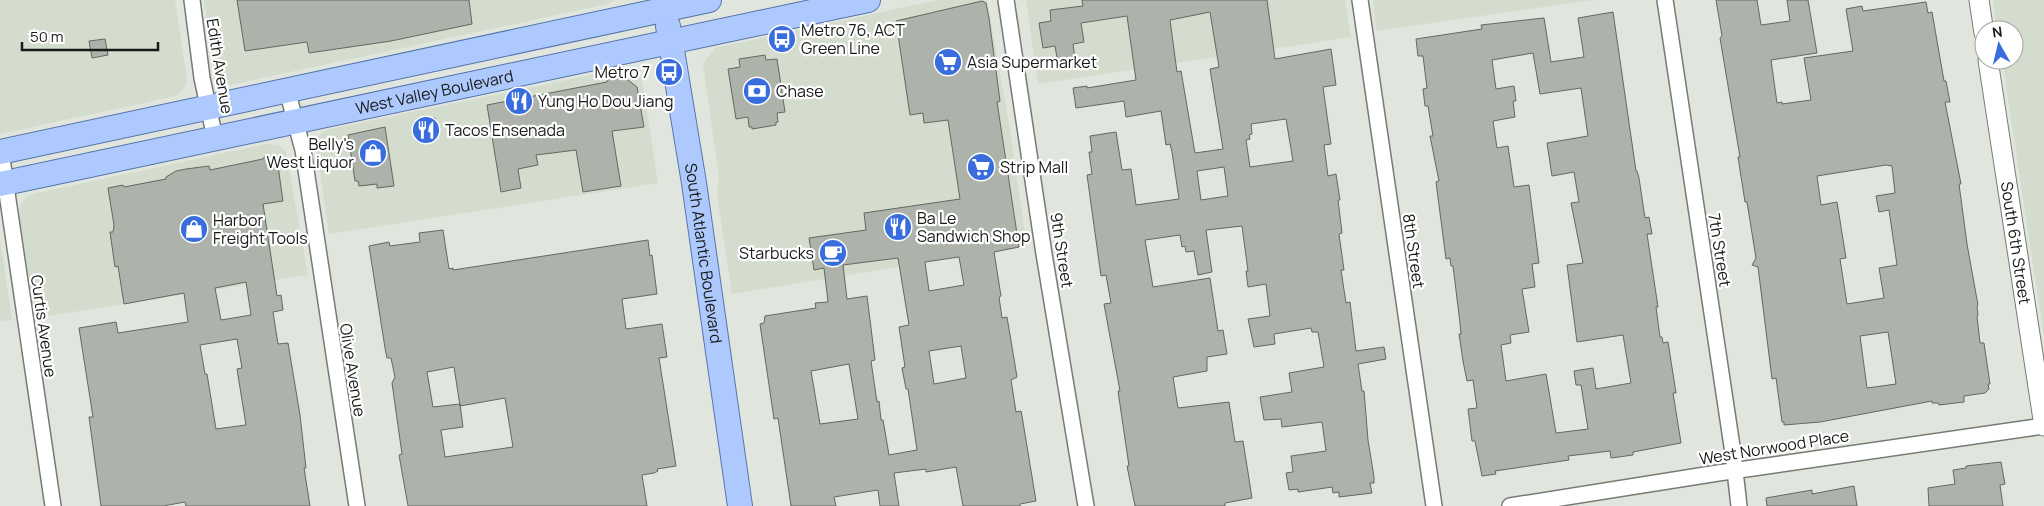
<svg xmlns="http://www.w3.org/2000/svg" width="2044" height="506" viewBox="0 0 2044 506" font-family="Manrope,sans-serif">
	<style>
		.built { fill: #d3dccd }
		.building { fill: #adb3aa; stroke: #636860; fill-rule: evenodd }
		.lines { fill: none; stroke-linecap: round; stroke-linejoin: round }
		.minor-casing { stroke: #767b73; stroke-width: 18 }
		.tertiary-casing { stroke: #767b73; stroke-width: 21 }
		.primary-casing { stroke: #5674ac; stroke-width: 26 }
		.minor { stroke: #fff; stroke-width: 15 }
		.tertiary { stroke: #fff; stroke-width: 19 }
		.primary { stroke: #aec9fe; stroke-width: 24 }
		.labels { text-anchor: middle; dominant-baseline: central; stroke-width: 4.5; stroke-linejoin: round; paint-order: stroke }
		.poi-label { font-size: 16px; fill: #181a17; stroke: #fff; text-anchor: start }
		.street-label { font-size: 16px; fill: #181a17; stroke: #fff }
	</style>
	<rect width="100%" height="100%" fill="#e0e6dd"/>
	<path class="built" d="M0,0H175L187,80L185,88L176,96L0,134Z
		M204,0H615L608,4L230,85L218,80L215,74Z
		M938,0H987L1009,124L1027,246L732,294L717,195L719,177L703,64L715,48Z
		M1026,0H1345L1351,37L1038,84Z
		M1373,0H1593L1376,31Z
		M1993,0H2044V337L2002,60H2014V30H1997Z
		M624,68L634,69L642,80L658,183L329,234L316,145L319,135L326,130Z
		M267,144L279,145L286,152L308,275L35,318L19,214L20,206L25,199L32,194Z
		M0,238L12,320L0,321Z"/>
	<path class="building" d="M237,0H469L472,24L391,41L309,53L307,42L245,51Z
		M1082,0H1267L1275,59L1331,49L1336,85L1323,87L1331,144L1324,145L1328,176L1336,174L1340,200H1338L1342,233L1339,234L1344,270H1341L1346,303L1350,302L1356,351L1384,347L1386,359L1358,364L1362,391H1364L1368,440L1374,477V483H1370L1372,493L1339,497V492L1333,493L1332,487L1298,492V489L1289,490L1286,473L1293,472L1291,456L1326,451L1322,422L1282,427L1281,419L1264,420L1260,397L1292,392L1289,373L1324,367L1318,332H1312L1311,328L1274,334L1275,344L1254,347L1248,319L1270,316L1266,284L1248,287L1246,271H1248L1242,226L1206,230L1212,272L1198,275L1194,251L1186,252L1185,246L1182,247L1180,235L1145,240L1153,287L1210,278L1218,331L1223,330L1227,354L1207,357V371L1173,377L1178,408L1229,402L1235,442L1243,441L1252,498L1225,503V506H1135L1127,466H1129L1118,391H1120L1104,304L1111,303L1106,275L1101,276L1087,175L1092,174L1089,152H1092L1090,136L1116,132L1122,170L1131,169L1136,205L1179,199L1172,152L1170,144L1166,145L1161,111L1126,117L1124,101L1076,108L1073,88L1087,86V88L1136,80L1127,16L1081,23L1084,42L1073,44L1076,66L1059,69L1055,46L1043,48L1039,23L1051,21L1050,10L1083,6ZM1210,12L1219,67L1210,69L1223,149L1195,153L1181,71L1177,72L1170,20ZM1286,119L1293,161L1250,167L1246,140L1250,139L1249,135L1252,134L1251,124ZM1224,167L1228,196L1201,200L1197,171Z
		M1716,0H1757L1761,25L1790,21L1787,0H1808L1817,53L1771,60L1777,103L1782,102V104L1811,100L1804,58L1853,51L1846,9L1862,6L1863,11L1926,2L1928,13L1932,12L1944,81H1946L1950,102H1945L1961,184H1959L1967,244L1978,305L1977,306L1978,315L1977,316L1980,343H1984L1990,384H1988L1989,389L1985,393L1964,396V402L1939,405L1938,403H1932V401L1820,422L1784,425V422H1782L1776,378L1772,379L1758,267L1752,265L1756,258L1747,202H1745L1738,157H1740L1720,38L1722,36ZM1886,165L1892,166L1895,193L1876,196L1879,212L1889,210L1897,265L1879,268L1884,298L1847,304L1840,259L1846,258L1837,202L1821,205L1817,176ZM1888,332L1896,384L1867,388L1860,336Z
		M982,1L986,3L989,18L1000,101L997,102L1019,247L994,252L1001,296L999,297L1002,318L1007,317L1017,377L1011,380L1016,412L1021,411L1022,416L1036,501L1020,504V506H963L956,467L926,472V469L894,473L899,506H880L878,490L834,497L836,506H791L778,418L774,419L760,324L764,323L765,316L816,308L815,303L828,302L824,268L814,270L809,238L866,230L864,213L960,199L948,120L924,123L923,113L910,115L896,21ZM959,257L964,285L929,291L925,262ZM898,258L909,325L899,327L905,367L902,368L906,389H908L917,450L889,455L883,420H881L879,401L877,402L871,361L875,360L867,296L847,299L843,265ZM961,346L966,378L934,384L929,351ZM849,364L858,419L820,424L811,371Z
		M1613,12L1636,171H1637L1639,178L1645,218L1649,217L1652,234H1647L1658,307H1656L1660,337H1662L1663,343L1668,342L1676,393H1673L1681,443L1633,452V455L1611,458L1610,451L1568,456L1569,460L1495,471L1496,474L1482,476L1475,441H1472L1468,409L1477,408L1473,380L1467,381L1463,361L1459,334H1461L1460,323L1453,266H1451L1450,258L1446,259L1436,182L1439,181L1430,136H1433L1428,106H1425L1423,89L1427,88L1423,56H1418L1416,39L1482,29L1481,25L1544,18L1551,62L1584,57L1578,18ZM1533,53L1540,94L1581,88L1588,136L1547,143L1552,176L1574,172L1579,202L1571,203L1583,263L1567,265L1577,342L1623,335L1631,383L1596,389L1593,368L1574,371L1576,385H1581L1588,429L1556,433L1546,374L1506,381L1501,345L1511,343L1510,335L1529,332L1522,289L1535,287L1532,264L1539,263L1529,185L1514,187L1508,146L1497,148L1493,121L1515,117L1513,101H1516L1514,86L1496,89L1492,60Z
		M105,39L108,55L92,58L89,41Z
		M765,55L766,60L777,59L785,112L777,113L778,122H776V125L752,129V127H749L748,117L736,119L728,69L740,67L739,59Z
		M624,77L637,87L644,127L612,131L621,186L583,192L576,150L536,155L538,165L518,169L521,188L501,192L487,105L607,82V80Z
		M435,118L438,136L418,140L414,122Z
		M385,127L394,186L377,188V184L359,186L358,181H355L348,135Z
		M266,154L280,162L278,166L283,201L263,204L277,296L281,295L283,310L273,312L278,344L288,343L300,415L306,468H304L310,506H186L185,502L163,506H101L89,417H93L79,328L116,322L118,333L188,322L184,293L124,304L118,266L115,267L110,232H113L114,225L108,188L123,185L124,187L166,179V177L176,171L186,169L209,166L210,170L263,159ZM246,282L251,315L221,320L215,288ZM237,339L242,368L237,369L246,425L216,429L207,374H205L200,345Z
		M443,230L449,269L453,268V270L648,240L650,256L652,255L657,294L622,299L626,329L662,324L667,357L659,358L676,466L657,469L658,471L654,473L642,475L647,506H408L399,455L402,454L392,383L395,377L391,358H387L385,348L369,246L389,242L390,246L420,242L419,233ZM454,367L460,406L505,398L513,447L445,457L441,430L463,427L460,404L433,407L427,372Z
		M2001,462L2005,484L2000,485L2003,506H1929L1928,488L1955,484L1953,470L1966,468V466Z
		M1854,486L1857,506H1767L1766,498L1812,490V494Z"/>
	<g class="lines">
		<defs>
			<path id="minor" d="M192,0L202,78L215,138
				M1006,0L1044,254L1086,506
				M1360,0L1434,506
				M1665,0L1733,453L1739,506
				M287,90L303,150L357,506
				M1,152L53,506
				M1510,506L1718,473L2044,426"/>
			<g id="tertiary">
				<path d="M1979,0L1984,33"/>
				<path id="s1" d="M1988,60L2044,426"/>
			</g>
			<g id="primary">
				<path id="s2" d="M668,26L694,183L740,506"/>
				<path d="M0,152L709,0"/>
				<path id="s3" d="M0,184L868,0"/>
			</g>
		</defs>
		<use href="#minor" class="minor-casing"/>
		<use href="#tertiary" class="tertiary-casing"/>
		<use href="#primary" class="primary-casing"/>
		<use href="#minor" class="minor"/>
		<use href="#tertiary" class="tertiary"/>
		<use href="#primary" class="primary"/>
	</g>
	<defs>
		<symbol id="bus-disc" viewBox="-11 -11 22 22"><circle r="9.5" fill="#396ddd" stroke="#fff"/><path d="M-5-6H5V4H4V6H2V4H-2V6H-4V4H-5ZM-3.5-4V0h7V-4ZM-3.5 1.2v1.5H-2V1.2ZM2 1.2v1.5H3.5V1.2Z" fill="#fff"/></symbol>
		<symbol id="supermarket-disc" viewBox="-11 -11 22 22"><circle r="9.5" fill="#396ddd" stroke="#fff"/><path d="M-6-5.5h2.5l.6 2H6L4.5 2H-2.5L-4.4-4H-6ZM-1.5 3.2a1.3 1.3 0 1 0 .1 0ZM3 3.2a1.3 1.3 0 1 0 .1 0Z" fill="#fff"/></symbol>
		<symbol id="bank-disc" viewBox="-11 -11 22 22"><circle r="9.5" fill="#396ddd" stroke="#fff"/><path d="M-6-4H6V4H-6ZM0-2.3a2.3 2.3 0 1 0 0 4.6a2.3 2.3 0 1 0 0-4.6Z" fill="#fff"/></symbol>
		<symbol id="restaurant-disc" viewBox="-11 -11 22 22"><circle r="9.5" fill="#396ddd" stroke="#fff"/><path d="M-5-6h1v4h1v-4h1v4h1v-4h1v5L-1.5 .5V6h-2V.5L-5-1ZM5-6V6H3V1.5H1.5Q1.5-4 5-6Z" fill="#fff"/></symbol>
		<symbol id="shop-disc" viewBox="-11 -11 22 22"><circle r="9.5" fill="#396ddd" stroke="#fff"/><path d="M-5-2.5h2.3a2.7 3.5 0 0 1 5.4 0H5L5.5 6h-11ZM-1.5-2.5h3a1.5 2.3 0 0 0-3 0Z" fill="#fff"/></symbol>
		<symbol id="cafe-disc" viewBox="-11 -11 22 22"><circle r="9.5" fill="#396ddd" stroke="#fff"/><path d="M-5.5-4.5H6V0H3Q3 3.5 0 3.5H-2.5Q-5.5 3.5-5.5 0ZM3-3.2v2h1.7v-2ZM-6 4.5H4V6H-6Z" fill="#fff"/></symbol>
	</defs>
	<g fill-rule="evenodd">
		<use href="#bus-disc" x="766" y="23" width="32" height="32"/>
		<use href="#supermarket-disc" x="932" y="46" width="32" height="32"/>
		<use href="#bus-disc" x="653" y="56" width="32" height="32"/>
		<use href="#bank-disc" x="741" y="75" width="32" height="32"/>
		<use href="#restaurant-disc" x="503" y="85" width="32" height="32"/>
		<use href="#restaurant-disc" x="410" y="114" width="32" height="32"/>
		<use href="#shop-disc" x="357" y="137" width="32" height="32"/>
		<use href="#supermarket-disc" x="965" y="151" width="32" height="32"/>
		<use href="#restaurant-disc" x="882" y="211" width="32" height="32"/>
		<use href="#shop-disc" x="178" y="213" width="32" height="32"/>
		<use href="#cafe-disc" x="817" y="237" width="32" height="32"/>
	</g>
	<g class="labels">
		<g class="poi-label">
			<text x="801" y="30">Metro 76, ACT<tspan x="801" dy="18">Green Line</tspan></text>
			<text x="967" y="62">Asia Supermarket</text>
			<text x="650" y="72" text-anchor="end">Metro 7</text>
			<text x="776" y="91">Chase</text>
			<text x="538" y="101">Yung Ho Dou Jiang</text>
			<text x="445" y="130">Tacos Ensenada</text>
			<text x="354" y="144" text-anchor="end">Belly's<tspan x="354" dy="18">West Liquor</tspan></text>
			<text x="1000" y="167">Strip Mall</text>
			<text x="917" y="218">Ba Le<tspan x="917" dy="18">Sandwich Shop</tspan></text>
			<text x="213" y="220">Harbor<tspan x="213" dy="18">Freight Tools</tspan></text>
			<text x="814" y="253" text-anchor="end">Starbucks</text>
		</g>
		<g class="street-label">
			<text transform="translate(220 66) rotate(81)">Edith Avenue</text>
			<text stroke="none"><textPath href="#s3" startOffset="444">West Valley Boulevard</textPath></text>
			<text stroke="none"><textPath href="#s1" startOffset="185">South 6th Street</textPath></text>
			<text transform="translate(1062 250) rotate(81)">9th Street</text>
			<text transform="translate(1720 250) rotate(81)">7th Street</text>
			<text transform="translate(1414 251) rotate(82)">8th Street</text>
			<text stroke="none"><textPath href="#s2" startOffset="230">South Atlantic Boulevard</textPath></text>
			<text transform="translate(44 326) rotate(82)">Curtis Avenue</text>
			<text transform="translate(353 370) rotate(81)">Olive Avenue</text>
			<text transform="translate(1774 447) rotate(-9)">West Norwood Place</text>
		</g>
	</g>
	<g transform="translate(1999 45) rotate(352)"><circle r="24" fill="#ffffff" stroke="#a3a3a2"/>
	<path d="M0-4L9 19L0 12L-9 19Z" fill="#396ddd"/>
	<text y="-8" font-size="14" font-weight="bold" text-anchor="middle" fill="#181a17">N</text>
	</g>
	<path d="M22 42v8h136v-8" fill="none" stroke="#181a17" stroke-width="2.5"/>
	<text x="30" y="42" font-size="15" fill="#181a17" stroke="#ffffff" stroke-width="4" paint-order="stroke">50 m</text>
</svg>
